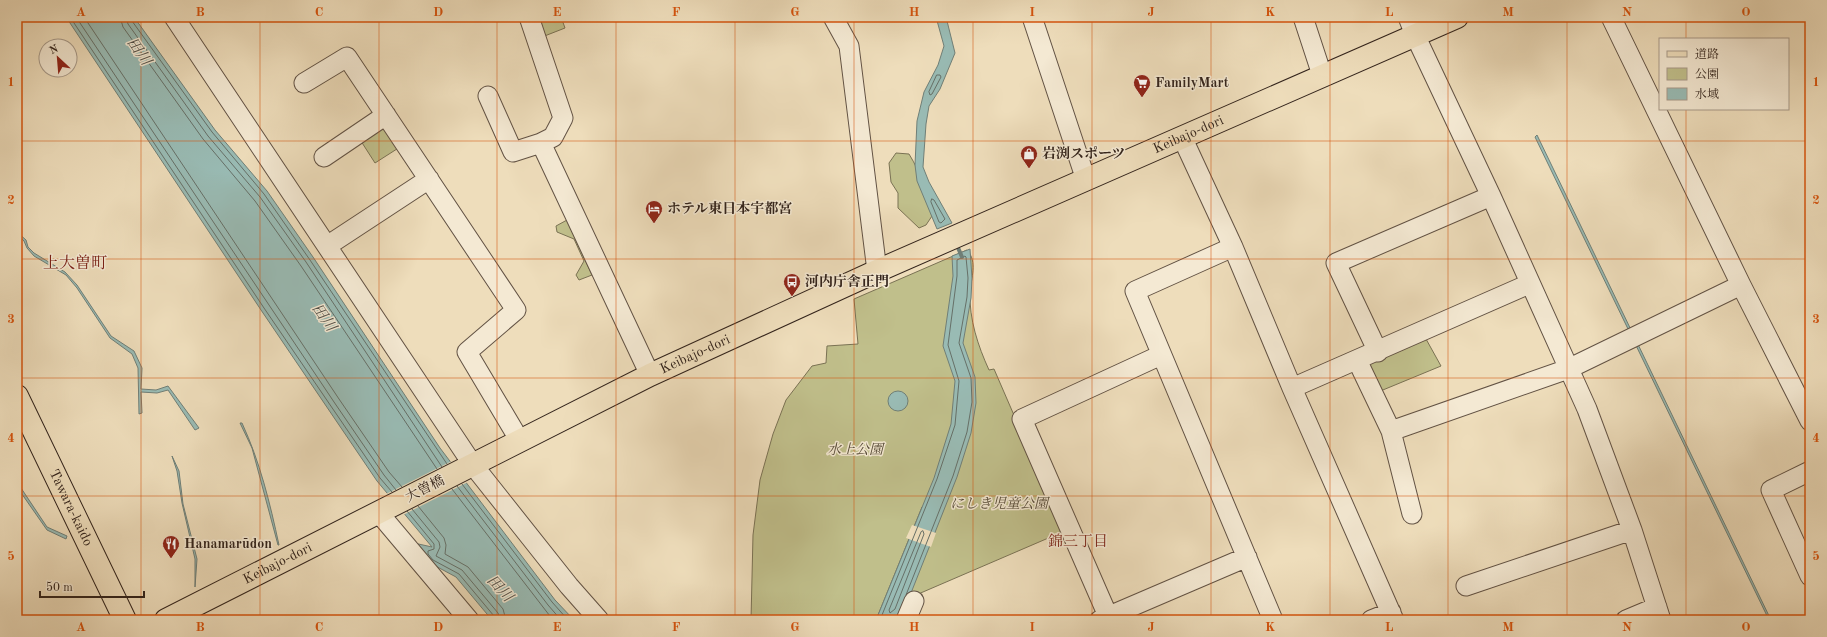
<svg xmlns="http://www.w3.org/2000/svg" width="1827" height="637" viewBox="0 0 1827 637" font-family="'Old Standard TT','Noto Serif JP',serif">
	<style>
		.green { fill: #c0bf8b; stroke: #7a7254 }
		.water { fill: #99bbb4; stroke: #707f77 }
		.pier { fill: #edb }
		.lines { fill: none; stroke-linecap: round; stroke-linejoin: round }
		.shore { stroke: #667068; stroke-width: 1 }
		.stream { stroke: #707f77; stroke-width: 4 }
		.minor-casing { stroke: #625244; stroke-width: 21 }
		.major-casing { stroke: #33241c; stroke-width: 24 }
		.minor { stroke: #f4e9d3; stroke-width: 19 }
		.major { stroke: #edb; stroke-width: 22 }
		.grid { fill: none; stroke: #d6540e; stroke-width: 1; stroke-opacity: 0.55 }
		.labels { text-anchor: middle; dominant-baseline: central; stroke-width: 3; stroke-linejoin: round; paint-order: stroke }
		.poi-label { font-size: 14px; font-weight: bold; fill: #33241c; stroke: #f4e9d3; text-anchor: start }
		.street-label { font-size: 14px; fill: #33241c; stroke: #f4e9d3 }
		.park-label { font-size: 14px; font-style: italic; fill: #564b38; stroke: #f4e9d3 }
		.water-label { font-size: 15px; font-style: italic; fill: #52514a; stroke: #f4e9d3 }
		.neighbourhood-label { font-size: 15px; fill: #7a1f14; stroke: #f4e9d3 }
		.quarter-label { font-size: 16px; fill: #7a1f14; stroke: #f4e9d3 }
		.neatline { fill: none; stroke: #d6540e; stroke-width: 1.5 }
		.grid-label { font-size: 13px; text-anchor: middle; font-weight: bold; fill: #d6540e }
	</style>
	<rect width="100%" height="100%" fill="#edb"/>
	<filter id="stains"><feTurbulence type="fractalNoise" baseFrequency=".005" numOctaves="4"/><feColorMatrix values="0 0 0 0 .2 0 0 0 0 .09 0 0 0 0 .02 0 0 0 .5 -.17"/></filter>
	<radialGradient id="worn" r=".72"><stop offset=".6" stop-color="#630" stop-opacity="0"/><stop offset="1" stop-color="#630" stop-opacity=".3"/></radialGradient>
	<path class="green" d="M535,17H561L565,28L542,37Z
		M380,124L400,147L375,163L359,138Z
		M896,153L909,154C921,173 927,194 932,216L926,225L919,228L898,208V193L891,182L889,163Z
		M567,220L592,275L579,280L576,275L584,261L574,239L557,232L556,226Z
		M967,250C978,262 971,278 970,292C969,319 978,346 989,370L994,369L1062,526L1060,533L909,598L922,507L876,620H751L753,535L760,480L773,434L786,400L812,366L826,363L827,346L858,344L854,299Z
		M1426,339L1441,366L1378,392L1367,364Z"/>
	<path class="water" d="M66,17H134L215,130L267,191L313,257L440,448L555,600L574,620H492L456,577L430,563L414,543L432,547L377,481L261,310Z
		M936,17H946L955,53L940,89L929,106L926,124L923,167L929,182L952,223L937,229L917,181L915,165L917,121L924,92L938,65L944,46Z
		M1537,135L1771,620H1769L1535,137Z
		M17,232L26,240L28,247L34,253L65,272L77,285L111,336L134,351L142,368L141,389L156,390L168,386L199,428L195,430L168,390L157,393L141,392L142,413L139,414L138,368L132,354L110,338L77,288L66,275L34,256L27,248L24,241L17,234Z
		M970,249L972,278L971,298L963,343L975,377L976,403L971,433L957,477L909,598L898,620H876L934,478L951,424L955,381L943,346L953,276L952,256Z
		M888 401a10 10 0 1 1 20 0a10 10 0 1 1-20 0Z
		M240,423H242C260,462 270,503 279,545H278L252,448Z
		M172,456L179,471L183,504L197,559L195,587V559L182,503L177,471Z
		M17,482L47,527L67,536L66,539L47,530L17,487Z"/>
	<path class="pier" d="M452,461L468,482L403,515L386,494Z
		M912,525L936,533L931,547L906,538Z"/>
	<g class="lines">
		<path class="shore" d="M70,17L264,308L380,478L392,492
			M76,17L334,402L384,475L396,490
			M84,17L339,399L389,472L402,487
			M120,17L123,27L203,139L255,201L301,266L437,469
			M126,17L128,24L208,136L260,197L306,262L442,467
			M131,17L132,21L212,132L264,194L310,260L447,464
			M937,75H940L941,77L932,94L930,95L929,92Z
			M932,199L934,200L945,219L941,223L939,222L931,202Z
			M462,484L552,602L568,620
			M457,486L548,605L561,620
			M452,489L553,620
			M418,506L444,538L446,545L445,554L468,567L503,609L506,620
			M412,509L439,542L440,547L436,556L462,570L498,613L500,620
			M407,511L434,544V549L428,551V554L433,560L459,574L494,616L495,620
			M923,531L924,534L895,609L890,613L889,610L921,532Z
			M880,620L937,479L955,425L959,381L948,345L957,276V260L965,256L966,257L968,278L967,297L959,343L971,378L972,402L967,432L953,476L906,595"/>
		<path class="stream" d="M956,243L962,257"/>
		<defs>
			<path id="minor" d="M174,17L473,465L569,586L599,620
				M833,17L849,46L877,271
				M1032,17L1086,180
				M1303,17L1322,75
				M1408,17L1415,35L1491,196L1587,409L1632,530L1661,620
				M1611,17L1741,285L1810,421
				M304,83L347,57L516,310L467,352L520,441
				M488,96L513,152L541,143L553,137L563,118L529,17
				M1182,137L1233,247L1292,388L1394,620
				M541,143L650,375
				M324,157L386,115
				M327,246L429,179
				M1233,247L1135,291L1273,620
				M1378,352L1336,263L1491,196
				M1357,360L1391,431L1412,514
				M1292,388L1529,284
				M1391,431L1568,369L1741,285
				M1810,471L1771,490L1810,576
				M378,512L469,620
				M1466,586L1632,530
				M1108,616L1022,419L1161,355
				M906,620L914,601
				M1100,620L1247,557
				M1371,620L1391,612
				M1626,620L1657,607"/>
			<g id="major">
				<path id="s1" d="M17,396L125,620"/>
				<path id="s2" d="M166,620L650,375L877,271L1457,17"/>
			</g>
		</defs>
		<use href="#minor" class="minor-casing"/>
		<use href="#major" class="major-casing"/>
		<use href="#minor" class="minor"/>
		<use href="#major" class="major"/>
	</g>
	<path class="grid" d="M141,17V620M260,17V620M379,17V620M497,17V620M616,17V620M735,17V620M854,17V620M973,17V620M1092,17V620M1211,17V620M1330,17V620M1448,17V620M1567,17V620M1686,17V39M1686,109V620M17,141H1810M17,259H1810M17,378H1810M17,496H1810"/>
	<defs>
		<symbol id="supermarket-pin" viewBox="-11 -11 22 30"><path d="M0 17L-7.5 6A9.5 9.5 0 1 1 7.5 6Z" fill="#8f2418" stroke="#f4e9d3"/><path d="M-6-5.5h2.5l.6 2H6L4.5 2H-2.5L-4.4-4H-6ZM-1.5 3.2a1.3 1.3 0 1 0 .1 0ZM3 3.2a1.3 1.3 0 1 0 .1 0Z" fill="#fff"/></symbol>
		<symbol id="shop-pin" viewBox="-11 -11 22 30"><path d="M0 17L-7.5 6A9.5 9.5 0 1 1 7.5 6Z" fill="#8f2418" stroke="#f4e9d3"/><path d="M-5-2.5h2.3a2.7 3.5 0 0 1 5.4 0H5L5.5 6h-11ZM-1.5-2.5h3a1.5 2.3 0 0 0-3 0Z" fill="#fff"/></symbol>
		<symbol id="hotel-pin" viewBox="-11 -11 22 30"><path d="M0 17L-7.5 6A9.5 9.5 0 1 1 7.5 6Z" fill="#8f2418" stroke="#f4e9d3"/><path d="M-6-4.5h1.5V1H6V5H4.5V3h-9V5H-6ZM-4 0a1.8 1.8 0 1 1 3.6 0ZM.5 0V-2.5h3Q6-2.5 6 0Z" fill="#fff"/></symbol>
		<symbol id="bus-pin" viewBox="-11 -11 22 30"><path d="M0 17L-7.5 6A9.5 9.5 0 1 1 7.5 6Z" fill="#8f2418" stroke="#f4e9d3"/><path d="M-5-6H5V4H4V6H2V4H-2V6H-4V4H-5ZM-3.5-4V0h7V-4ZM-3.5 1.2v1.5H-2V1.2ZM2 1.2v1.5H3.5V1.2Z" fill="#fff"/></symbol>
		<symbol id="restaurant-pin" viewBox="-11 -11 22 30"><path d="M0 17L-7.5 6A9.5 9.5 0 1 1 7.5 6Z" fill="#8f2418" stroke="#f4e9d3"/><path d="M-5-6h1v4h1v-4h1v4h1v-4h1v5L-1.5 .5V6h-2V.5L-5-1ZM5-6V6H3V1.5H1.5Q1.5-4 5-6Z" fill="#fff"/></symbol>
	</defs>
	<g fill-rule="evenodd">
		<use href="#supermarket-pin" x="1132" y="73" width="20" height="27"/>
		<use href="#shop-pin" x="1019" y="144" width="20" height="27"/>
		<use href="#hotel-pin" x="644" y="199" width="20" height="27"/>
		<use href="#bus-pin" x="782" y="272" width="20" height="27"/>
		<use href="#restaurant-pin" x="161" y="534" width="20" height="27"/>
	</g>
	<g class="labels">
		<g class="poi-label">
			<text x="1155" y="83">FamilyMart</text>
			<text x="1042" y="154">岩渕スポーツ</text>
			<text x="667" y="209">ホテル東日本宇都宮</text>
			<text x="805" y="282">河内庁舎正門</text>
			<text x="184" y="544">Hanamarūdon</text>
		</g>
		<g class="street-label">
			<text stroke="none"><textPath href="#s2" startOffset="1132">Keibajo-dori</textPath></text>
			<text stroke="none"><textPath href="#s2" startOffset="592">Keibajo-dori</textPath></text>
			<text transform="translate(425 489) rotate(-27)">大曽橋</text>
			<text stroke="none"><textPath href="#s1" startOffset="124">Tawara-kaido</textPath></text>
			<text stroke="none"><textPath href="#s2" startOffset="125">Keibajo-dori</textPath></text>
		</g>
		<g class="park-label">
			<text x="855" y="450">水上公園</text>
			<text x="999" y="504">にしき児童公園</text>
		</g>
		<g class="water-label">
			<text transform="translate(138 52) rotate(55)">田川</text>
			<text transform="translate(323 318) rotate(55)">田川</text>
			<text transform="translate(499 589) rotate(47)">田川</text>
		</g>
		<g class="neighbourhood-label">
			<text x="1078" y="542">錦三丁目</text>
		</g>
		<g class="quarter-label">
			<text x="75" y="264">上大曽町</text>
		</g>
	</g>
	<rect width="1827" height="637" fill="none" stroke="#edb" stroke-width="44"/>
	<rect x="1659" y="38" width="130" height="72" fill="#f4e9d3" stroke="#a79a8a"/>
	<rect x="1667" y="51" width="20" height="6" fill="#eeddbb" stroke="#a79a8a"/>
	<text x="1695" y="58" font-size="12" fill="#33241c">道路</text>
	<rect x="1667" y="68" width="20" height="12" fill="#c0bf8b" stroke="#a79a8a"/>
	<text x="1695" y="78" font-size="12" fill="#33241c">公園</text>
	<rect x="1667" y="88" width="20" height="12" fill="#99bbb4" stroke="#a79a8a"/>
	<text x="1695" y="98" font-size="12" fill="#33241c">水域</text>
	<g transform="translate(58 58) rotate(334)"><circle r="19" fill="#f4e9d3" stroke="#a79a8a"/>
	<path d="M0-3L7 15L0 10L-7 15Z" fill="#8f2418"/>
	<text y="-6" font-size="11" font-weight="bold" text-anchor="middle" fill="#33241c">N</text>
	</g>
	<path d="M40 591v6h104v-6" fill="none" stroke="#33241c" stroke-width="2"/>
	<text x="46" y="591" font-size="12" fill="#33241c" stroke="#f4e9d3" stroke-width="3" paint-order="stroke">50 m</text>
	<rect x="22" y="22" width="1783" height="593" class="neatline"/>
	<g class="grid-label">
		<text x="81" y="16">A</text>
		<text x="200" y="16">B</text>
		<text x="319" y="16">C</text>
		<text x="438" y="16">D</text>
		<text x="557" y="16">E</text>
		<text x="676" y="16">F</text>
		<text x="795" y="16">G</text>
		<text x="914" y="16">H</text>
		<text x="1032" y="16">I</text>
		<text x="1151" y="16">J</text>
		<text x="1270" y="16">K</text>
		<text x="1389" y="16">L</text>
		<text x="1508" y="16">M</text>
		<text x="1627" y="16">N</text>
		<text x="1746" y="16">O</text>
		<text x="11" y="86">1</text>
		<text x="1816" y="86">1</text>
		<text x="11" y="204">2</text>
		<text x="1816" y="204">2</text>
		<text x="11" y="323">3</text>
		<text x="1816" y="323">3</text>
		<text x="11" y="442">4</text>
		<text x="1816" y="442">4</text>
		<text x="11" y="560">5</text>
		<text x="1816" y="560">5</text>
		<text x="81" y="631">A</text>
		<text x="200" y="631">B</text>
		<text x="319" y="631">C</text>
		<text x="438" y="631">D</text>
		<text x="557" y="631">E</text>
		<text x="676" y="631">F</text>
		<text x="795" y="631">G</text>
		<text x="914" y="631">H</text>
		<text x="1032" y="631">I</text>
		<text x="1151" y="631">J</text>
		<text x="1270" y="631">K</text>
		<text x="1389" y="631">L</text>
		<text x="1508" y="631">M</text>
		<text x="1627" y="631">N</text>
		<text x="1746" y="631">O</text>
	</g>
	<rect width="100%" height="100%" filter="url(#stains)"/>
	<rect width="100%" height="100%" fill="url(#worn)"/>
</svg>
